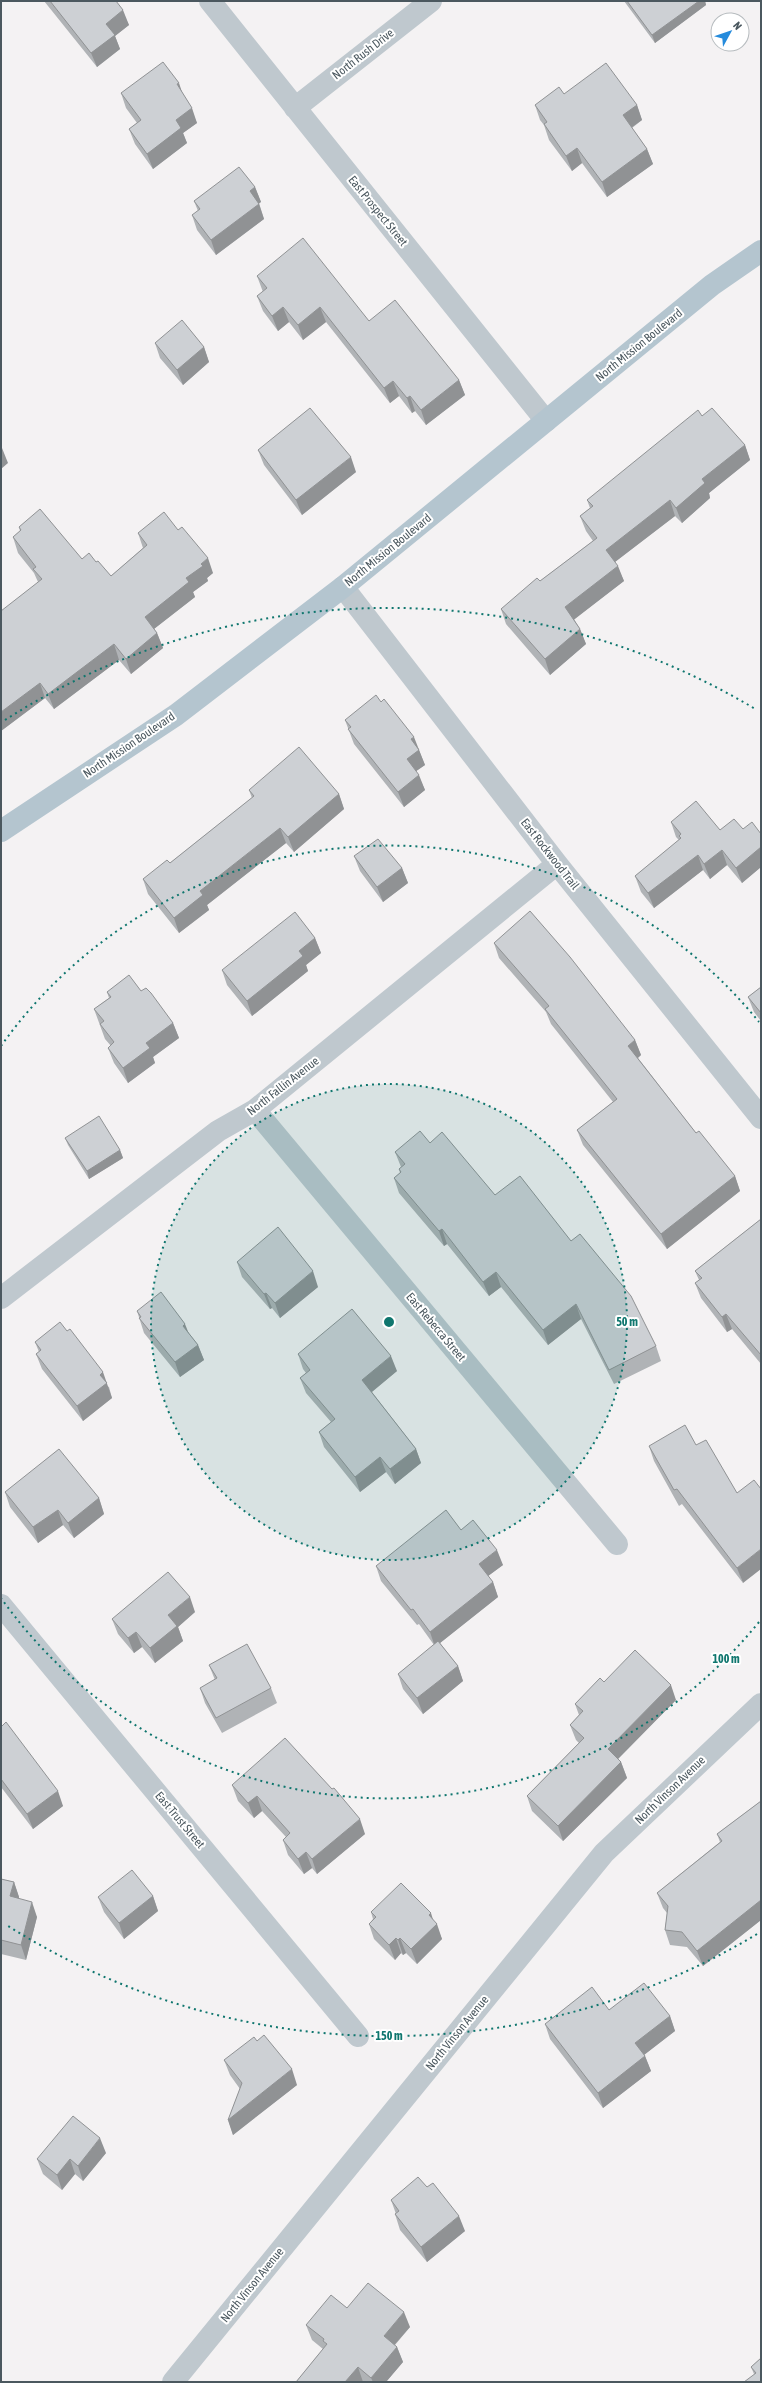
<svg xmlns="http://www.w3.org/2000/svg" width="762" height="2383" viewBox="0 0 762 2383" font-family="'Asap Condensed',sans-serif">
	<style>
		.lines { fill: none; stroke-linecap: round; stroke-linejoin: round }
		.minor { stroke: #bfc8ce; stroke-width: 22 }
		.major { stroke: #b4c5cf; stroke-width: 22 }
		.wall { fill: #b0b3b6 }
		.shaded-wall { fill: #909294 }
		.building { fill: #cdd0d4; stroke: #909294 }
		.ring { fill: none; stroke: #0f766e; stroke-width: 2; stroke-dasharray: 2 4 }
		.labels { text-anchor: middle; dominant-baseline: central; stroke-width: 4; stroke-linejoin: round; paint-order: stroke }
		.street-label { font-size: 12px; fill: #4b585f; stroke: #fff }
		.centre { fill: #0f766e; stroke: #fff; stroke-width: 2 }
		.ring-label { font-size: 12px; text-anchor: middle; font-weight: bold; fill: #0f766e; stroke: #fff; stroke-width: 4; stroke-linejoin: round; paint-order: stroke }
	</style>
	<rect width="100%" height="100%" fill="#f4f2f3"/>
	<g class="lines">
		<path class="minor" d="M210,1L546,421
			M295,108L431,1
			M343,587L557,864L761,1118
			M255,1110L617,1544
			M1,1298L218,1131L255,1110L557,864
			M1,1605L358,2036
			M173,2382L604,1853L761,1704"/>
		<path class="major" d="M1,831L176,715L343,587L712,285L761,251"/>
	</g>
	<path class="wall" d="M44,1H116L129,25L115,36L120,49L97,67Z
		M624,1H705L706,5L655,43Z
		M121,93L183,94L197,123L183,133L187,143L153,169L135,144L129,129L137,123L126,108Z
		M564,94L637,105L642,120L632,128L647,149L653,164L607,197L582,163L572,171L549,140L544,125L540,120L535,105Z
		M255,187L261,202L259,203L264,219L216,255L197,230L192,215L198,211L194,201Z
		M257,276L369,321L459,380L465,395L426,425L415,411L412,413L399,396L390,403L326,322L303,340L289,322L278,331L263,311L257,296L263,292Z
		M155,343L204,347L209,362L183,385L160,358Z
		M702,416L745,445L750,460L709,493L710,498L682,523L675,516L615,562L624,581L574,619L580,629L586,644L550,675L506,624L501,609L540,581L593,541L586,531L580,516L590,508L587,500Z
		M258,450L356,472L302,515L264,465Z
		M19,527L82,559L96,562L111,576L143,548L138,533L213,573L207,578L208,581L193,592L195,597L154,629L157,633L163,648L131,674L119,660L54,709L45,698L1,731L38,582L34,573L18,553L13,537L20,531Z
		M345,720L418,748L425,765L416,771L425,790L404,807L354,744Z
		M249,790L339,794L344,809L294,852L286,843L207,905L209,910L179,933L148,894L143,879L170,863L252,798Z
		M671,822L720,830L743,829L761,834V867L742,883L727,865L710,879L703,870L654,908L641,892L635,876L679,840L676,837Z
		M354,856L402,868L408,883L383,902L360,871Z
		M315,938L321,953L306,965L308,971L252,1016L227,985L222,970Z
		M494,943L635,1040L641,1055L638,1058L696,1133L735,1176L740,1191L667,1249L583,1145L577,1130L613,1102L551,1024L546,1012L499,958Z
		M761,987V1021L754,1012L748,997Z
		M141,991L173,1023L179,1038L153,1057L155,1063L128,1083L114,1063L108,1048L111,1046L105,1039L94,1009L109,998L107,992Z
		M65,1138L120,1150L123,1158L89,1179L68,1145Z
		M430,1143L495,1195L571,1241L656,1346L661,1361L614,1384L581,1319L548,1345L501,1287L489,1296L447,1244L444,1246L399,1193L394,1178L400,1173L399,1169L401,1167L395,1152Z
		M761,1219V1364L732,1329L727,1332L701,1298L695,1283L699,1280L695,1271Z
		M237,1262L318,1287L280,1318L272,1308L270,1309L242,1277Z
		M137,1311L188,1332L198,1345L204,1360L180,1377L144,1333Z
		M35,1342L109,1387L112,1398L83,1421L42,1369L36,1354L39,1352Z
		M298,1354L397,1371L372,1392L416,1449L421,1463L395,1484L386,1472L360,1492L324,1447L319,1432L331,1422L306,1393L300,1378L306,1373L303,1369Z
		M696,1445L743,1583L682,1504L679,1506L654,1461L649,1446Z
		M5,1492L99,1498L104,1514L74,1538L63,1525L38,1543L10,1507Z
		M461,1530L503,1565L488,1576L493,1582L498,1597L440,1643L458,1666L463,1681L423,1714L403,1689L398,1674L434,1645L419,1624L417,1625L381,1581L376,1566Z
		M195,1612L178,1627L183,1641L155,1663L142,1647L134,1653L118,1634L112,1619Z
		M209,1665L271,1688L277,1703L222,1733L205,1703L200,1688L215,1680Z
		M604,1682L676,1700L618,1759L621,1762L627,1778L563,1841L532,1811L527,1796L579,1743L576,1740L570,1725L579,1715L575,1704Z
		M1,1724L63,1806L33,1829L1,1787Z
		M232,1785L365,1834L317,1874L312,1868L304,1874L288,1855L283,1840L286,1837L262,1811L254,1818L238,1801Z
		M761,1801V1920L703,1966L687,1947L670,1945L665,1930L667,1913L663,1908L657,1893L720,1842L717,1834Z
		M1,1879L14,1882L19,1897V1898L37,1917L26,1960L1,1954Z
		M153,1896L158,1911L124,1939L104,1912L98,1897Z
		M371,1912L434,1921L442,1939L417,1964L406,1953L403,1955L401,1953L395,1960L374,1939L369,1924L373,1919Z
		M609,2010L670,2016L675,2031L644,2055L645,2056L651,2071L603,2108L550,2039L545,2024Z
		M224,2060L297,2085L233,2135L228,2120L240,2089L230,2075Z
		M106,2153L83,2181L75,2174L62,2190L43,2174L37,2159Z
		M391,2200L465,2231L427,2262L400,2230L395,2214H396Z
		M347,2308L410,2327L395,2345L397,2347L403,2362L386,2382H296L323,2349L312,2340L306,2325Z
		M761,2358V2382L754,2374L751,2367Z"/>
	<path class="shaded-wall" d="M699,1H705L706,5L655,43L652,35Z
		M123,10L129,25L115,36L120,49L97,67L91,53L106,24Z
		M179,83L184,98L177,84Z
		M637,105L642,120L628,130L623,115Z
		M192,108L197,123L183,133L187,143L153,169L147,154L176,120Z
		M577,148L582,163L572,171L566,156Z
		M647,149L653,164L607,197L602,182Z
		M255,187L261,202L255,206L250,191Z
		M259,204L264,219L216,255L211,240Z
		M283,307L289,322L278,331L272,316Z
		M320,307L326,322L303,340L298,325Z
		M204,347L209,362L183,385L177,370Z
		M459,380L465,395L426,425L421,410Z
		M393,381L399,396L390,403L384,388Z
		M410,396L415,411L412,413L407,398Z
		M745,445L750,460L709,493L710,498L682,523L676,508L702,479Z
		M2,448L8,463L1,469V449Z
		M351,457L356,472L302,515L296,500Z
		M670,500L675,516L611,565L606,550Z
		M208,558L213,573L207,578L208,581L193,592L195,597L150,632L145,617L201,564Z
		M618,566L624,581L571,622L565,607Z
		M580,629L586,644L550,675L545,659Z
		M157,633L163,648L131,674L126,659Z
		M114,644L119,660L54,709L48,694Z
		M40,683L45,698L1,731V712Z
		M414,737L425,765L412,774L407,759L411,739Z
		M419,775L425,790L404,807L398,792Z
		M339,794L344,809L294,852L288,837Z
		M280,828L286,843L207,905L209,910L179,933L174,918L200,891Z
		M761,847V867L742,883L736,868Z
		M722,850L727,865L710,879L704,864Z
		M698,855L703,870L654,908L648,893Z
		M402,868L408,883L383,902L377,887Z
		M315,938L321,953L306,965L308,971L252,1016L247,1001L299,951Z
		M173,1023L179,1038L153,1057L155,1063L128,1083L123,1068L146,1043Z
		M635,1040L641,1055L634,1061L628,1046Z
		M120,1150L123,1158L89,1179L87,1171Z
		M735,1176L740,1191L667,1249L661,1234Z
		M442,1229L447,1244L444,1246L439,1231Z
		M313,1271L318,1287L280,1318L275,1303Z
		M496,1272L501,1287L489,1296L483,1282Z
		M266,1293L272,1308L270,1309L264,1294Z
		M576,1304L581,1319L548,1345L543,1330Z
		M726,1314L732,1329L727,1332L722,1317Z
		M185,1324L191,1339L183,1326Z
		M198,1345L204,1360L180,1377L175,1362Z
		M391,1356L397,1371L368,1395L362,1380Z
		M103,1372L112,1398L83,1421L77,1406L100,1375Z
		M416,1449L421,1463L395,1484L390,1469Z
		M380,1457L386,1472L360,1492L355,1477Z
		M99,1498L104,1514L74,1538L68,1523Z
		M58,1510L63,1525L38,1543L33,1527Z
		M761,1549V1569L743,1583L737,1568Z
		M497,1550L503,1565L484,1579L479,1564Z
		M493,1582L498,1597L435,1647L430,1632Z
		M190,1597L195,1612L178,1627L183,1641L155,1663L150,1648L168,1615Z
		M136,1632L142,1647L134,1653L128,1638Z
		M458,1666L463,1681L423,1714L417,1698Z
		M671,1685L676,1700L613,1764L608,1749Z
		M621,1762L627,1778L563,1841L558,1826Z
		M58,1791L63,1806L33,1829L27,1814Z
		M257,1796L262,1811L254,1818L248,1803Z
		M360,1819L365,1834L317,1874L312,1859Z
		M306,1852L312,1868L304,1874L298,1859Z
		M14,1882L19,1897L15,1911L10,1896Z
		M153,1896L158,1911L124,1939L119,1923Z
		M761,1900V1920L703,1966L697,1951Z
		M32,1902L37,1917L26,1960L21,1945Z
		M431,1913L435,1926L437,1924L442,1939L417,1964L411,1949L429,1915Z
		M396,1938L401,1953L395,1960L389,1945Z
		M400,1938L406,1953L403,1955L398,1940Z
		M670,2016L675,2031L640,2058L635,2043Z
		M645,2056L651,2071L603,2108L598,2093Z
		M292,2069L297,2085L233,2135L228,2120Z
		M100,2138L106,2153L83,2181L78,2166Z
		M70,2159L75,2174L62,2190L57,2175Z
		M459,2216L465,2231L427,2262L421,2247Z
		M404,2312L410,2327L389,2351L384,2336Z
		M397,2347L403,2362L386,2382H373L371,2378Z
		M358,2367L363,2382H345Z"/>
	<path class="building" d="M50,1H116L123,10L106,24L115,35L91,53Z
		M627,1H699L652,35Z
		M163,62L179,83L177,84L192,108L176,120L181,128L147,154L129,129L141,120L121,93Z
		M606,63L637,105L623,115L647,149L602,182L577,148L566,156L544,124L547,122L535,105L559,87L564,94Z
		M239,167L255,187L250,191L259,204L211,240L192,215L200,209L194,201Z
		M303,238L369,321L395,300L459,380L421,410L410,396L407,398L393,381L384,388L320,307L298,325L283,307L272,316L257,296L267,288L257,276Z
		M182,320L204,347L177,370L155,343Z
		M310,408L351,457L296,500L258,450Z
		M712,408L745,445L702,479L705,483L676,508L670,500L606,550L618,566L565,607L580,629L545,659L501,609L537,578L540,581L597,538L580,516L593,506L587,500L698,410L702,416Z
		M40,509L82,559L89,553L96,562L98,561L111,576L147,545L138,533L164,512L178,530L182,527L208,558L201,564L203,566L186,578L189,582L145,617L157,633L126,659L114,644L48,694L40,683L1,712V611L42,579L33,569L36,567L13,537L21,530L19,527Z
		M376,695L381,702L384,699L414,737L411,739L419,750L407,759L419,775L398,792L348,729L351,727L345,720Z
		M299,747L339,794L288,837L280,828L200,891L203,895L174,918L143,879L167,860L170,863L254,796L249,790Z
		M696,801L720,830L734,819L743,829L752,822L761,834V847L736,868L722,850L704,864L698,855L648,893L635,876L681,838L679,836L681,834L671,822Z
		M378,839L402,868L377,887L354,856Z
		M530,911L570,957L635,1040L628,1046L696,1133L699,1131L735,1176L661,1234L577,1130L617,1099L545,1009L549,1006L494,943Z
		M295,912L315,938L299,951L303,956L247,1001L222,970Z
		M129,975L141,991L146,988L151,993L173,1023L146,1043L150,1048L123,1068L108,1048L114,1042L100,1024L104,1021L94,1009L111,997L107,992Z
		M761,987V1013L748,997Z
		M99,1116L120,1150L87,1171L65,1138Z
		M420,1131L430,1143L442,1132L495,1195L520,1176L571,1241L580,1234L631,1296L656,1346L609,1370L576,1304L543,1330L496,1272L483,1282L442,1229L439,1231L394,1178L401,1172L399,1169L405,1164L395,1152Z
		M761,1219V1355L726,1314L722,1317L695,1283L702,1278L695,1271Z
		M278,1227L313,1271L275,1303L266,1293L264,1294L237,1262Z
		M161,1292L185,1324L183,1326L198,1345L175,1362L139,1318L141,1317L137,1311Z
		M352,1309L391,1356L362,1380L416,1449L390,1469L380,1457L355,1477L319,1432L335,1419L300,1378L310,1370L298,1354Z
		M60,1322L67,1331L70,1329L103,1372L100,1375L107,1383L77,1406L36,1354L41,1350L35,1342Z
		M685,1425L696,1445L706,1440L737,1493L754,1480L761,1489V1549L737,1568L677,1489L674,1490L649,1446Z
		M59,1449L99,1498L68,1523L58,1510L33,1527L5,1492Z
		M446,1510L461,1530L473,1520L497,1550L479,1564L493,1582L430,1632L413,1609L411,1610L376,1566Z
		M168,1572L190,1597L168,1615L177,1626L150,1648L136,1632L128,1638L112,1619Z
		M438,1641L458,1666L417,1698L398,1674Z
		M247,1644L271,1688L216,1718L200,1688L217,1678L209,1665Z
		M635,1650L671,1685L608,1749L621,1762L558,1826L527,1796L584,1738L570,1725L583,1711L575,1704L600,1678L604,1682Z
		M6,1722L58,1791L27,1814L1,1779V1724L2,1726Z
		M285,1738L332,1789L334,1788L360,1819L312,1859L306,1852L298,1859L283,1840L290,1833L257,1796L248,1803L232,1785Z
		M761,1801V1900L697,1951L682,1932L665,1930L668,1906L657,1893L722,1841L717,1834Z
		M132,1870L153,1896L119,1923L98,1897Z
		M1,1879L14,1882L10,1896L32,1902L21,1945L1,1940Z
		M401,1883L431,1913L429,1915L437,1924L411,1949L400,1938L398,1940L396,1938L389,1945L369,1924L376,1917L371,1912Z
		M644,1983L670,2016L635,2043L645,2056L598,2093L545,2024L592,1987L609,2010Z
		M264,2035L292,2069L228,2120L242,2083L224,2060L254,2037L257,2041Z
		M73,2116L100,2138L78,2166L70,2159L57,2175L37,2159Z
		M418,2177L427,2187L433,2183L459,2216L421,2247L395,2214L399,2211L391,2200Z
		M368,2283L404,2312L384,2336L397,2347L371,2378L358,2367L345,2382H296L327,2344L323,2341L324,2339L306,2325L331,2295L347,2308Z
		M761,2358V2382H744L756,2373L751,2367Z"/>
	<circle cx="389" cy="1322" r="238" fill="#0f766e" fill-opacity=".12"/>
	<g class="ring">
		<circle cx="389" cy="1322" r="238"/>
		<path d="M759 1622A476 476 0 0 1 1 1598M1 1046A476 476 0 0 1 759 1022"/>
		<path d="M757 1934A714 714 0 0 1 5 1924M5 720A714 714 0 0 1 757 710"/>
	</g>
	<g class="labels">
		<g class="street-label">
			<text transform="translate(363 54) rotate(-38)">North Rush Drive</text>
			<text transform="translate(378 211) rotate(51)">East Prospect Street</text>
			<text transform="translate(639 345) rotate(-39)">North Mission Boulevard</text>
			<text transform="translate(388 550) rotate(-39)">North Mission Boulevard</text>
			<text transform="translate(129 745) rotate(-34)">North Mission Boulevard</text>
			<text transform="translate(550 854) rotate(52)">East Rockwood Trail</text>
			<text transform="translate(283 1086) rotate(-38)">North Fallin Avenue</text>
			<text transform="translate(436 1327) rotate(50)">East Rebecca Street</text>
			<text transform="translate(670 1790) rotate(-44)">North Vinson Avenue</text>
			<text transform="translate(180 1820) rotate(50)">East Trust Street</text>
			<text transform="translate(457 2033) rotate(-51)">North Vinson Avenue</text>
			<text transform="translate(252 2285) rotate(-51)">North Vinson Avenue</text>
		</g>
	</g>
	<circle cx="389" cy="1322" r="6" class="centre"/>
	<g class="ring-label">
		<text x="627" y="1326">50 m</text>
		<text x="726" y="1663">100 m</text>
		<text x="389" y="2040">150 m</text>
	</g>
	<rect width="762" height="2383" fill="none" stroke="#4b585f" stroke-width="4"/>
	<g transform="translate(730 32) rotate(50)"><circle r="19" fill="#ffffff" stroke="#b7bcbf"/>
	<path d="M0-3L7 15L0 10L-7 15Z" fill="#258bdc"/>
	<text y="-6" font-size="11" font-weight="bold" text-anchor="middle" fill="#4b585f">N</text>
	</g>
</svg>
